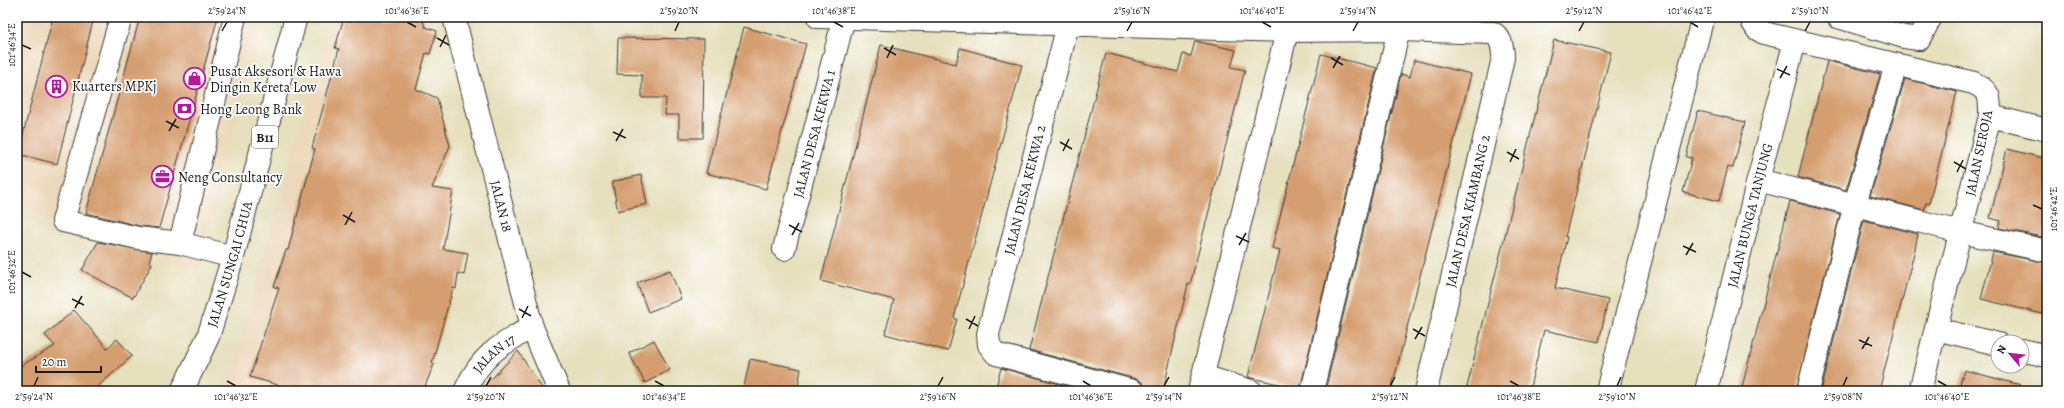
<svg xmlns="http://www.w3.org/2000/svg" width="2064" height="408" viewBox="0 0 2064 408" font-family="Alegreya,serif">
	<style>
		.built { fill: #ecd8ba }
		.building { fill: #d59e6f }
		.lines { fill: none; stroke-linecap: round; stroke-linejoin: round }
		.minor-casing { stroke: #3a3934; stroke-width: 24 }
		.major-casing { stroke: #3a3934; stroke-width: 24 }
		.minor { stroke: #fff; stroke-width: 22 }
		.major { stroke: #fff; stroke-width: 22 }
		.ticks { fill: none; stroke: #1c1c1c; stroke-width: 1.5 }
		.labels { text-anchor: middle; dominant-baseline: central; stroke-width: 3.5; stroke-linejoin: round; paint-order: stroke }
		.shield { fill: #fff; stroke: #606060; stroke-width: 1 }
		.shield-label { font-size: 13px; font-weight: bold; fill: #1c1c1c }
		.poi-label { font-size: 14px; fill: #1c1c1c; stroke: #fff; text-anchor: start }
		.street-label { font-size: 14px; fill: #1c1c1c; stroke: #fff }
		.neatline { fill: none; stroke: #1c1c1c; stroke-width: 1.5 }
		.ticks-label { font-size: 10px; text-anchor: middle; fill: #1c1c1c }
	</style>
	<rect width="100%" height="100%" fill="#fff"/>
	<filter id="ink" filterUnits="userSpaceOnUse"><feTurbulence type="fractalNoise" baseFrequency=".025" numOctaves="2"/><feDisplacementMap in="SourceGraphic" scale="8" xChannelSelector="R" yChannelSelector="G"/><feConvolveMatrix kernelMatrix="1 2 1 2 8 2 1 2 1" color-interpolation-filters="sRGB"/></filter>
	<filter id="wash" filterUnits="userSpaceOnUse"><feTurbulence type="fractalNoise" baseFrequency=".012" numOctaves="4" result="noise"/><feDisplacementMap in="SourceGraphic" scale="16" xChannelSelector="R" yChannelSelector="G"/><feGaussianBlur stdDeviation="0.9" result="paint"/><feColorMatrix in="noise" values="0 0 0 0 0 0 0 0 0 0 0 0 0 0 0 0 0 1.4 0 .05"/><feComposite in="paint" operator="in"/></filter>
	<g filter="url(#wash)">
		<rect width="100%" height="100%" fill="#e6e0bd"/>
		<path class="built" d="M19,17H264L198,272L17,207V25Z
			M331,17H434L336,391H225Z"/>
		<g id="blocks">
			<path class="building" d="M53,17H94L57,164L18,154Z
				M140,17H218L159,228L140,226L86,213Z
				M344,17H422L425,27L437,31L430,54L426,53L416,89L437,98L450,146L432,188L453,191L443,249L468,253L464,275L458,273L456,289L453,288L432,363L434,364L423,391H299L250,377L279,288L274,287L286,250H288L315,149L312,148L339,49L335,48Z
				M744,27L806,44L766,189L706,173Z
				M618,38L704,39L703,138H679V115H665L666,98H642V75L617,74Z
				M1554,40L1611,52L1565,237H1567L1555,288L1608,300L1599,342L1544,330L1529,391H1466Z
				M1195,41L1236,50L1231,67L1245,70L1190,285L1188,284L1163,391H1145L1142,382L1136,379L1029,350L1106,53L1178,72L1183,54L1191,56Z
				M881,45L956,64L960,48L1022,65L954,318L957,319L948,351L885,334L894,300L821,281Z
				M1321,54L1377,68L1300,389L1248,377L1280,250L1272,248Z
				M1414,60L1471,74L1391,391H1325L1401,74L1410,77Z
				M1827,61L1880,74L1846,190L1798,177Z
				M1905,79L1957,92L1929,203H1926L1924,210L1870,196Z
				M1698,111L1745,122L1733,168L1728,167L1719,201L1683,192L1692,158L1686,157Z
				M2007,149L2047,159V238L1999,228L2001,221L1990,218Z
				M641,175L647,204L618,211L612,182Z
				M1790,201L1840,214L1796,391H1741Z
				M1864,220L1918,234L1915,249L1879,391H1821Z
				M98,242L152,252L149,262L152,264L133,298L82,270Z
				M1993,252L2047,263V315L1981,299Z
				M670,270L681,299L648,312L637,283Z
				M74,310L107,348L117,339L132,356L93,391H17V368L55,346L45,335Z
				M654,340L670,370L645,383L629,353Z
				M518,351L544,391H480Z
				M750,359L801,369L797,391H743Z
				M1001,368L1085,391H995Z
				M1964,370L2021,385L2020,391H1958Z"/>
		</g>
	</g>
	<g filter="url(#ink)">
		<use href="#blocks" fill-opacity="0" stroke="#3a3934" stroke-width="1"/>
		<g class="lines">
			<defs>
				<g id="minor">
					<path d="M121,17L63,221L138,238L180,243L233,257"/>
					<path id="s1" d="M454,17L532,327L559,391"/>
					<path d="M818,17L1287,31L1399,30L1493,33C1502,38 1503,49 1503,58L1426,391"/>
					<path d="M1755,17L1753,23L1757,29L1764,33L1974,83C1991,92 1990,98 1990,116L1920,391"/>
					<path d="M1838,17L1904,37L1919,39L1931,17"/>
					<path d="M1068,25L988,334L989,345L996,354L1133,391"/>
					<path d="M1990,116L2047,130"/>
					<path d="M1758,180L1961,232L2047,251"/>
					<path d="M180,243L235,17"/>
					<path id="s2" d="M784,249L844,18"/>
					<path d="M1936,329L1998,344"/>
					<path d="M2022,350L2047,356"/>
					<path d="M1203,376L1251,391"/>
					<path id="s3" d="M465,391C481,355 500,345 532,327"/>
					<path d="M1199,391L1287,31"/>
					<path d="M1312,391L1399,30"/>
					<path d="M1607,391L1701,24L1704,17"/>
					<path id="s4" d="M1706,391L1758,180L1795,41"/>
					<path d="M1808,391L1855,204L1896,65"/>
				</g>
				<g id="major">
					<path id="s5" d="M182,391L208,337L233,257L296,17"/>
				</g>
			</defs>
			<use href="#minor" class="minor-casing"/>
			<use href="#major" class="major-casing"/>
			<use href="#minor" class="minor"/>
			<use href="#major" class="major"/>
		</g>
	</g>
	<path class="ticks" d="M407,22L416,27M834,22L843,27M1262,22L1271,27M1690,22L1698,27M222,31L227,22M675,31L679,22M1127,31L1132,22M1353,31L1358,22M1579,31L1584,22M1805,31L1810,22M437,38L449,45M22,45L31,49M440,47L446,35M884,48L896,55M887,58L893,45M1331,58L1343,65M1333,68L1340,56M1777,69L1790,75M1780,78L1787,66M166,121L179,128M169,131L176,119M613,132L626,138M616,141L623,129M1060,142L1072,149M1063,151L1069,139M1507,152L1519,159M1510,162L1516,149M1954,162L1966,169M1957,172L1963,160M2033,205L2042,209M343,215L355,222M345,225L352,212M789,225L802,232M792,235L799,223M1236,236L1249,242M1239,245L1246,233M1683,246L1696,252M1686,255L1693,243M22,272L31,277M72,299L84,305M75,308L82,296M519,309L531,316M522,318L528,306M966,319L978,326M969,329L975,316M1413,329L1425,336M1415,339L1422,327M1859,340L1872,346M1862,349L1869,337M227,381L236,386M655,381L664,386M1083,381L1091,386M1510,381L1519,386M1938,381L1947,386M34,386L38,377M486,386L491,377M938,386L943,377M1164,386L1169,377M1390,386L1395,377M1617,386L1621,377M1843,386L1847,377"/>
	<defs>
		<symbol id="shop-ring" viewBox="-11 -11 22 22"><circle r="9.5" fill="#fff" stroke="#b5179e" stroke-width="1.5"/><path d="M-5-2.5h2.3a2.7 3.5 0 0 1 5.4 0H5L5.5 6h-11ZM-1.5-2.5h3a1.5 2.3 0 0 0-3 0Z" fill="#b5179e"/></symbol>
		<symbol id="building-ring" viewBox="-11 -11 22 22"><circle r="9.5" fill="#fff" stroke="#b5179e" stroke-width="1.5"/><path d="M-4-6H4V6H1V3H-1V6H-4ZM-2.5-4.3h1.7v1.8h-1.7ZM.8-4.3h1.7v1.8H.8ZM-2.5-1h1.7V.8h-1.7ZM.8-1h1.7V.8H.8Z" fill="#b5179e"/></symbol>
		<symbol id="bank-ring" viewBox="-11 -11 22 22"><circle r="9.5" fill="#fff" stroke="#b5179e" stroke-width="1.5"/><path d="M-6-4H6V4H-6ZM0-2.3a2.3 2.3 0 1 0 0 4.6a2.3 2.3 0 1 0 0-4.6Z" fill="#b5179e"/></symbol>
		<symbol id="office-ring" viewBox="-11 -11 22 22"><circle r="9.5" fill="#fff" stroke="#b5179e" stroke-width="1.5"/><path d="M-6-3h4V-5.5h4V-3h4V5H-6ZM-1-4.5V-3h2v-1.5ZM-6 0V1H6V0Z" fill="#b5179e"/></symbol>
	</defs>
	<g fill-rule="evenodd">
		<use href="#shop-ring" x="182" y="66" width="25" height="25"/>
		<use href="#building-ring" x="44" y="74" width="25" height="25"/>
		<use href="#bank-ring" x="172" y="96" width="25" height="25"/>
		<use href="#office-ring" x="150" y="164" width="25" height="25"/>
	</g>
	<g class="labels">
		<rect class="shield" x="252" y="126" width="26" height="22" rx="3"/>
		<g class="shield-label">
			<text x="265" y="137">B11</text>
		</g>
		<g class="poi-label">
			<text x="210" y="71">Pusat Aksesori &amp; Hawa<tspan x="210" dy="16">Dingin Kereta Low</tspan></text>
			<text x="72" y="86">Kuarters MPKj</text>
			<text x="200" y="109">Hong Leong Bank</text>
			<text x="178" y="177">Neng Consultancy</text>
		</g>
		<g class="street-label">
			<text stroke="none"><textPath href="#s2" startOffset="119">JALAN DESA KEKWA 1</textPath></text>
			<text transform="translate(1979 153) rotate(-78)">JALAN SEROJA</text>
			<text transform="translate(1025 190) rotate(-76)">JALAN DESA KEKWA 2</text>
			<text stroke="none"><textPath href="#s1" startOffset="195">JALAN 18</textPath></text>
			<text transform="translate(1468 211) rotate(-77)">JALAN DESA KIAMBANG 2</text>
			<text stroke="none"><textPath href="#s4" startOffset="181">JALAN BUNGA TANJUNG</textPath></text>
			<text stroke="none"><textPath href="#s5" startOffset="136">JALAN SUNGAI CHUA</textPath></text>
			<text stroke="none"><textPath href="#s3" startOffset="48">JALAN 17</textPath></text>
		</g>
	</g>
	<rect width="2064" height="408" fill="none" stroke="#fff" stroke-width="44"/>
	<g transform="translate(2010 354) rotate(298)"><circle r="19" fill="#ffffff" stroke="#a4a4a4"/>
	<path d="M0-3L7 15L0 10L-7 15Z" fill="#b5179e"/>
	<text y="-6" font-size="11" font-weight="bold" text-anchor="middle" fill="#1c1c1c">N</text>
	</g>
	<path d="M36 366v6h65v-6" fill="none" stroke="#1c1c1c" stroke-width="2"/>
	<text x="42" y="366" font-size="12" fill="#1c1c1c" stroke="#ffffff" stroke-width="3" paint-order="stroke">20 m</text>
	<rect x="22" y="22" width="2020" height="364" class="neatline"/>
	<g class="ticks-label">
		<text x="227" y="14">2°59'24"N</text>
		<text x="407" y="14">101°46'36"E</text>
		<text x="679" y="14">2°59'20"N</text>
		<text x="834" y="14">101°46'38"E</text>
		<text x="1132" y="14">2°59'16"N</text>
		<text x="1262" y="14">101°46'40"E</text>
		<text x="1358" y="14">2°59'14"N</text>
		<text x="1584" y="14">2°59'12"N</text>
		<text x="1690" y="14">101°46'42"E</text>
		<text x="1810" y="14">2°59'10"N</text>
		<text transform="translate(11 45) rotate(-90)" y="4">101°46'34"E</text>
		<text transform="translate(2053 209) rotate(-90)" y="4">101°46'42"E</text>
		<text transform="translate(11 272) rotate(-90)" y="4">101°46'32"E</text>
		<text x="34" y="400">2°59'24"N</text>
		<text x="236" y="400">101°46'32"E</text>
		<text x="486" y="400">2°59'20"N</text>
		<text x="664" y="400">101°46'34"E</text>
		<text x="938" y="400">2°59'16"N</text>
		<text x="1091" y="400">101°46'36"E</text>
		<text x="1164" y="400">2°59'14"N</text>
		<text x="1390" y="400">2°59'12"N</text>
		<text x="1519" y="400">101°46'38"E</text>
		<text x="1617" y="400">2°59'10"N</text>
		<text x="1843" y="400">2°59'08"N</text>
		<text x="1947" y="400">101°46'40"E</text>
	</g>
</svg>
